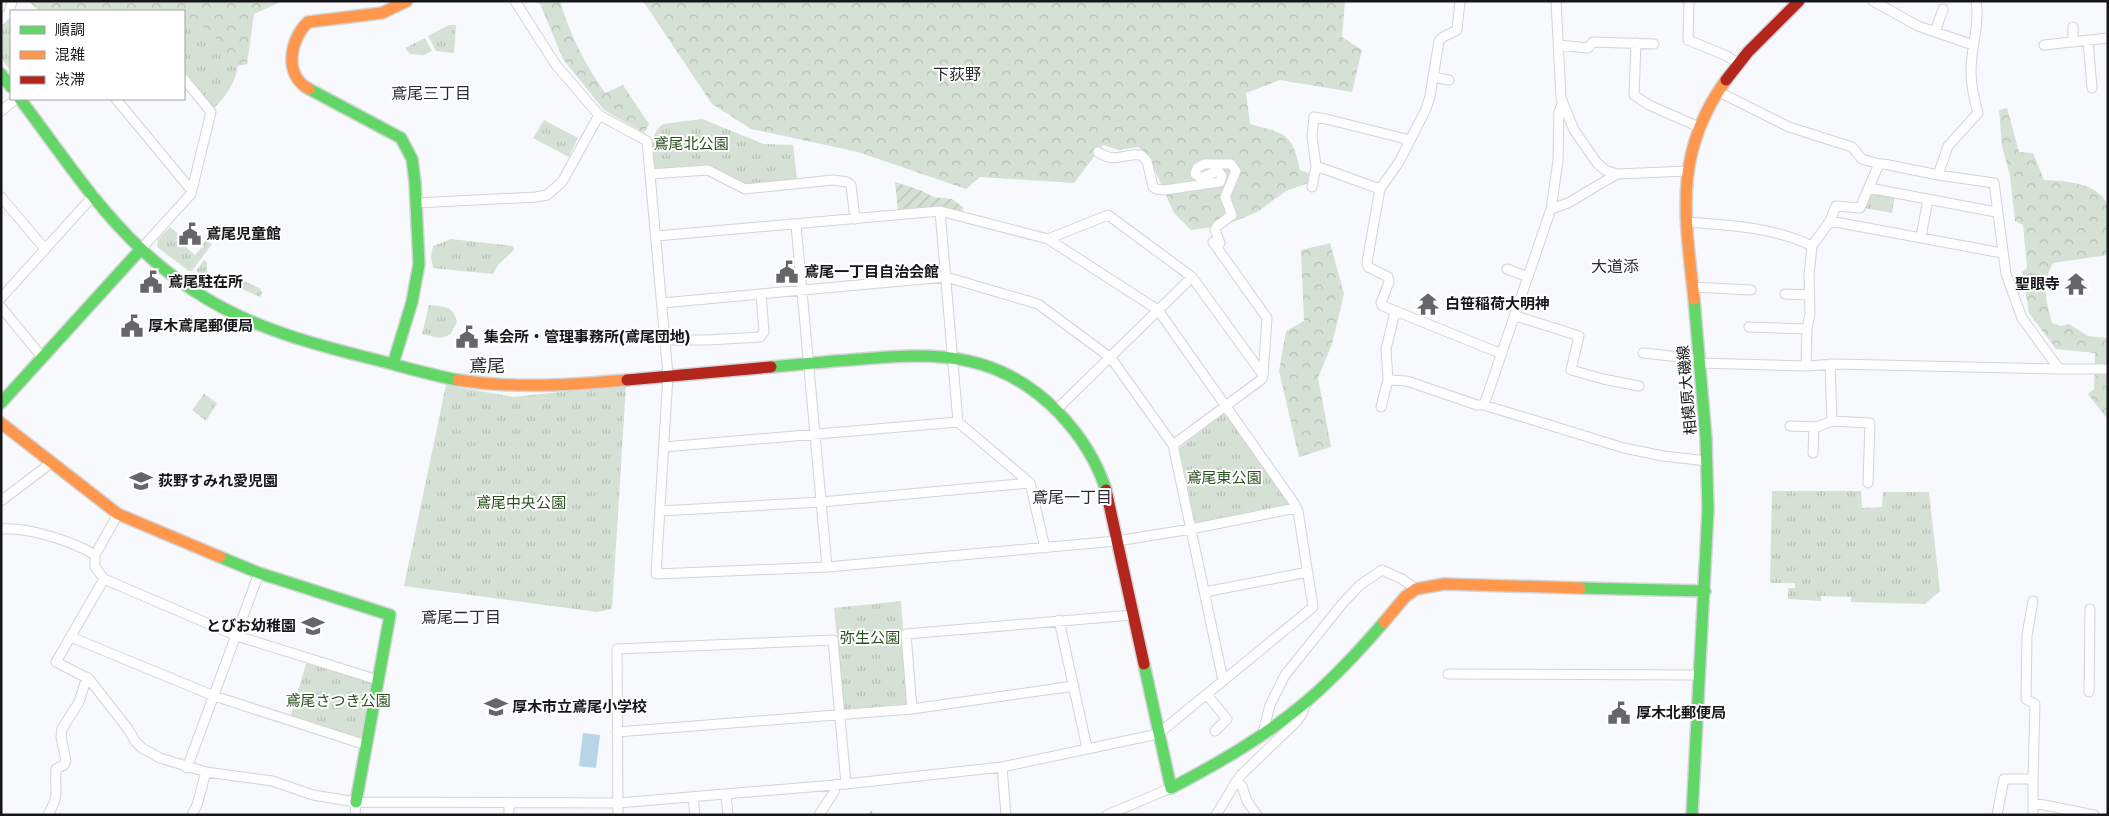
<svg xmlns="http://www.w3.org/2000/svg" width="2109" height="816" viewBox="0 0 2109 816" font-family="Signika,'Noto Sans JP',sans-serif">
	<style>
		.grass { fill: url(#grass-tufts) }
		.forest { fill: url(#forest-crowns) }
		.garden { fill: url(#garden-furrows) }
		.water { fill: #b8d5e7 }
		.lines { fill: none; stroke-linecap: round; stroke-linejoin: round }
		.stream { stroke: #b8d5e7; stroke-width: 2.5 }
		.street-casing { stroke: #d3d4d7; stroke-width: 11 }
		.fast-casing { stroke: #d3d4d7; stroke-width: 14 }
		.slow-casing { stroke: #d3d4d7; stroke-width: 14 }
		.jam-casing { stroke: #d3d4d7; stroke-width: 14 }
		.street { stroke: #fefeff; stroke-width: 9 }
		.fast { stroke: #63d668; stroke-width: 11 }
		.slow { stroke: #ff974d; stroke-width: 11 }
		.jam { stroke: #b3261e; stroke-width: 11 }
		.labels { text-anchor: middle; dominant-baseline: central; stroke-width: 4; stroke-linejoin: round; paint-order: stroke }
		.park-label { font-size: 15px; fill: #2b5020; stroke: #fff }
		.poi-label { font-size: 15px; font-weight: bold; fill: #17171a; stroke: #fff; text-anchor: start }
		.street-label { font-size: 15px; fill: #17171a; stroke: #fff }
		.neighbourhood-label { font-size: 16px; fill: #2c2d33; stroke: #fff }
		.quarter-label { font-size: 18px; fill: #2c2d33; stroke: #fff }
	</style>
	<defs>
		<pattern id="grass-tufts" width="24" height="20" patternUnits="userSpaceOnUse" patternTransform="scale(1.25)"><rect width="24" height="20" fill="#d5e1d4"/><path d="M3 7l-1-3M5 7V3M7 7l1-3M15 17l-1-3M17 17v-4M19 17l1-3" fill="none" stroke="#b6c0b5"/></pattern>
		<pattern id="forest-crowns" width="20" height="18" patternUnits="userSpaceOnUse" patternTransform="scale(1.25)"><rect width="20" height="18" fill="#d5e1d4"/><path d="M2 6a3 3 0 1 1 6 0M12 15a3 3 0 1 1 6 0" fill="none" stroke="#b6c0b5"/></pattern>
		<pattern id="garden-furrows" width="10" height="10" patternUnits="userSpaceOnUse" patternTransform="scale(1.25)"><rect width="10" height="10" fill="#d5e1d4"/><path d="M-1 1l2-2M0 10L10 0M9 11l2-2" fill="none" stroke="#b6c0b5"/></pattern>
	</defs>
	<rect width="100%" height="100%" fill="#f8f9fd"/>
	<path class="grass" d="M187,8C197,15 228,37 233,45C246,66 230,93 215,107L209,106L184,75L182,11Z
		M11,17V71L1,58V25Z
		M449,25H456L454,53L436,51L428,36Z
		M425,38L432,51L424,55L410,54L405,48Z
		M702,119L764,144L793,145L797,179L748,185L743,184L709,166L657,170L655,168C653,151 648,135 663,124Z
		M544,120L578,138L569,157L533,138Z
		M1873,191L1895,195L1892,213L1864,208L1870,193Z
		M170,227L183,238L180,242L195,255L204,245L203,244L206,240L212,244L192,271H189L157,247L158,239Z
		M451,239L513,246L514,250L498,265L493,274L433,268L431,257L433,246Z
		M204,260L207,262V271C217,281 221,277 233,278C242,279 252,285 260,288L262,293L260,297L232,284L225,286L213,282L196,271Z
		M429,305C445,307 453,305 457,322L450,335L440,338L422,334Z
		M446,385L513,397L626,385L612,609L597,612L404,586Z
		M204,394L217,403L206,421L192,410Z
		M1223,414L1227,415L1289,504L1287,506L1198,523L1194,521L1178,449Z
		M1772,491H1861L1862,508L1882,507L1883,492H1929L1940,591L1925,604L1851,602V597L1821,596V601L1788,599V588H1795V583H1770Z
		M901,601L908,702L906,704L847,710L844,708L834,608Z
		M309,662L370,681L372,684L362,736L358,738L293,718L291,714L306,664Z"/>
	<path class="forest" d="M29,1H283L254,14L247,64L234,67L217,51L218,40L194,19L184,18V11H39Z
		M534,1H560C570,35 585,64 605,93L623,85L649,124L644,133L604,110L563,59L540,4Z
		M643,1H1345L1342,37L1362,50L1352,92L1280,80L1246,93L1250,124C1285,134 1292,132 1300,170L1309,173L1308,183L1286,191L1257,212L1226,225L1191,230L1174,213L1147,153L1138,147L1119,150L1103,145L1074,183L980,177L966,189L858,152L751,129L712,104Z
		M2007,108L2019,152L2033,153L2044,180C2063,181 2098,182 2107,204C2109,211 2108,245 2108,255L2053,263C2041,284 2046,300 2052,323L2061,326L2069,324L2088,336L2108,338V420L2088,394L2094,389L2095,353L2056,349L2029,313L2022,272L2027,268L2023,225L2015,221L2010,176L2002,146L1999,110Z
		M1330,243L1344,294L1332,344L1318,378L1331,447L1299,457L1279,371L1286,331L1304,321L1301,250Z"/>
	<path class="garden" d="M895,182L920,190L934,197L952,199L964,208L962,211L958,213L898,211Z"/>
	<path class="water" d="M583,733L600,735L596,768L579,766Z"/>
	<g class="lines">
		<path class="stream" d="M871,812V815"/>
		<defs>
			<path id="street" d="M515,1L556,65L599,115L647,141L668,375L656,574L827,567L1117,541L1191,529L1296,508
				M1460,1L1457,30L1443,37L1439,41L1430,96L1426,109L1399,162L1380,189L1367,262L1368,267L1388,277L1389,282L1381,303L1383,306L1502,354
				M1556,1L1561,98L1574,130L1597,163L1605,170L1617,174L1687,171
				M1689,1L1688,40L1727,56L1737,63
				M1873,1L1918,26L1973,45
				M1,20L9,13L12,1
				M1935,32L1943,9
				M2088,41L2092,88
				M2073,42V27
				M1636,43L1634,95L1649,105L1699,127
				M1558,45L1588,48L1593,42L1654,44
				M2044,45L2108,38
				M1433,77L1449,80
				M1717,91L1789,127L1852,147L1862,159L1879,164H1884L1938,175L1994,183L2006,274L2022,318L2059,369
				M116,99L192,191
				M1,111L16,99
				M1098,152C1115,164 1123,153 1141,155L1147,161L1153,187L1156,189L1164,190L1220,182L1222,176L1218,171L1201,178L1195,174L1197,168L1204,164H1231L1236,171L1225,197L1232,215L1217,226L1215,230L1220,243
				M650,174L708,170L745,189L833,180L847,182L851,185L855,219
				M1617,174L1568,203L1551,209L1484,405L1624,448L1663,456L1707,461
				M1938,175L1948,146L1978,113C1974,99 1971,85 1971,71C1971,46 1980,26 1976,1
				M1312,187L1316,166
				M1869,188L1996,212
				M1380,189L1316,166L1312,136L1314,117L1326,119L1410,140
				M1,197L45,249
				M416,203L536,197L547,195L562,182L599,115
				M1551,209L1558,161L1559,112L1562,104
				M940,211L958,422
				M1830,221L2002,253
				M1686,222C1728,225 1773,227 1812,246
				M796,225L827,567
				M1921,237L1928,199
				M1048,239L1108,215L1192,277L1263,375
				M141,249L191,194L211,112L184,79
				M1507,269L1528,277
				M1693,287L1751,290
				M1785,294L1809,295
				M1,298L94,195
				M662,303L946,277L1038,304L1111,358L1173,445L1223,680
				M1,307L42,357
				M1516,316L1579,336L1571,370L1603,379L1639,386
				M1749,327L1807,329
				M665,340H707L760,337L764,332L761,294
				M1643,353L1699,359
				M1700,363L1806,366L1836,364L2059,369H2108
				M1830,364L1832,421
				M1806,366L1807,329L1810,313L1809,276L1812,246L1830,221L1836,206L1860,208L1879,164
				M1388,380L1407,381L1477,405H1484
				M1381,407L1388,380L1386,349L1395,312
				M1056,410L1192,277
				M1790,426L1817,427L1832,421L1870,423L1868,483
				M1173,445L1262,379L1263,375L1267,318L1213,242
				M664,447L958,422L1030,483L1045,548
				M1813,453L1814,427
				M1,501L51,463
				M660,511L821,502L1030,483
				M1,529C28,527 72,541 95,555V567L104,579L56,662L89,679L128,729L135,741L142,748L160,758L206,772L272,781L313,795L356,802L618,803L846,784L1002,767L1158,734L1313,607L1298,511L1294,503L1158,310L1048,239L940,211L656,236
				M95,555L118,514
				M104,579L237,636L378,680
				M1205,592L1308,572
				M1059,620L1087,748
				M71,637L214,696L366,745
				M1448,674L1699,675
				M2089,692L2090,609
				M1207,695L1227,719L1215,731
				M912,709L906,634L1133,615
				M617,732L912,709L1074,686
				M1263,733L1270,705L1285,675L1342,604L1360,585L1382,570L1402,579L1416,589
				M1002,767L1006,815
				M187,768L259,573
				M2033,779V815
				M1236,782L1242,774L1297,721L1302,714L1306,703
				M726,794L728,815
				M693,797L695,815
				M2034,803L2094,815
				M48,815C61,791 54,793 56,769L64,765L66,761L61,737L62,729L79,702L87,677
				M192,815L197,805L206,772
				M355,815L356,802
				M509,815V802
				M618,815L617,649L833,640L846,784
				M819,815L834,792L836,784
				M1107,815L1171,788
				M1216,815L1236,782L1242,786L1247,801L1257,815
				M1997,815L2004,779H2033L2035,704L2026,699L2027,635L2033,601"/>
			<path id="fast" d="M1,74L11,87
				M309,89L401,138L412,159L415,182L419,264L412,302L393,364
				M20,99C59,150 94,205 141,249C213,317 284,337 377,360C404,367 430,375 458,380
				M771,367C802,364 832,361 862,359C940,352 1001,353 1059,413C1080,435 1097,462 1106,490
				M1,403L141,249
				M220,557L259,573L390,615L356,802
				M1580,588L1705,591
				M1144,664L1171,788C1219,763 1266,736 1307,701C1335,677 1360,650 1384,622
				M1692,815L1708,510L1706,438L1694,299"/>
			<path id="slow" d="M309,89C283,75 290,39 308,22L382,13L407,1
				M1694,299C1685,216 1673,153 1726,80
				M458,380C515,389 570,385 627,380
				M1,423L118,514L220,557
				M1384,622L1405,597L1416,589L1444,584L1580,588"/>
			<path id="jam" d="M1726,80L1748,52L1799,1
				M627,380L771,367
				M1106,490L1144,664"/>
		</defs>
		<use href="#street" class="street-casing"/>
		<use href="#fast" class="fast-casing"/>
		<use href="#slow" class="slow-casing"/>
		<use href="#jam" class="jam-casing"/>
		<use href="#street" class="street"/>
		<use href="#fast" class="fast"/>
		<use href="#slow" class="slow"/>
		<use href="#jam" class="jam"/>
	</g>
	<defs>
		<symbol id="civic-bare" viewBox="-9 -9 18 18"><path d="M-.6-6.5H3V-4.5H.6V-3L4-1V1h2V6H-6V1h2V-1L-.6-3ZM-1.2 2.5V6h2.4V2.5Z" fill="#666669" stroke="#fff" stroke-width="2.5" paint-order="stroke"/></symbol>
		<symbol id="temple-bare" viewBox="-9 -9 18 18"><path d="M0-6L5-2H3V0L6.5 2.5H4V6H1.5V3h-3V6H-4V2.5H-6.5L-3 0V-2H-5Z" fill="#666669" stroke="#fff" stroke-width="2.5" paint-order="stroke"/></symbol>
		<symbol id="school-bare" viewBox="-9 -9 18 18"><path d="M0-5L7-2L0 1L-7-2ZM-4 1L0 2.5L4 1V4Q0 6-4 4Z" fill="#666669" stroke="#fff" stroke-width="2.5" paint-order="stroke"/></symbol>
	</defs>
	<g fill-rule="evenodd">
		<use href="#civic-bare" x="174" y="218" width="32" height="32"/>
		<use href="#civic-bare" x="771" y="256" width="32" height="32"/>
		<use href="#civic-bare" x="135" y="266" width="32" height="32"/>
		<use href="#temple-bare" x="2060" y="268" width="32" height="32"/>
		<use href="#temple-bare" x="1412" y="288" width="32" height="32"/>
		<use href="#civic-bare" x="116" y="310" width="32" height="32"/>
		<use href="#civic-bare" x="451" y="321" width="32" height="32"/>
		<use href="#school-bare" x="125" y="465" width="32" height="32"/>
		<use href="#school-bare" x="297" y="610" width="32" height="32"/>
		<use href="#school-bare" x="480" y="691" width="32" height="32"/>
		<use href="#civic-bare" x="1603" y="697" width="32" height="32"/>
	</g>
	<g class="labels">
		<g class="park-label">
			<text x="691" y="144">鳶尾北公園</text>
			<text x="1224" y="478">鳶尾東公園</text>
			<text x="521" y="503">鳶尾中央公園</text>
			<text x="870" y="638">弥生公園</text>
			<text x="338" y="701">鳶尾さつき公園</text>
		</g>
		<g class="poi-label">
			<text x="206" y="234">鳶尾児童館</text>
			<text x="804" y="272">鳶尾一丁目自治会館</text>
			<text x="168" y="282">鳶尾駐在所</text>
			<text x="2060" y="284" text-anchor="end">聖眼寺</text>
			<text x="1445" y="304">白笹稲荷大明神</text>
			<text x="148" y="326">厚木鳶尾郵便局</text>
			<text x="484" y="337">集会所・管理事務所(鳶尾団地)</text>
			<text x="158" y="481">荻野すみれ愛児園</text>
			<text x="296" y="626" text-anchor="end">とびお幼稚園</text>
			<text x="512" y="707">厚木市立鳶尾小学校</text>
			<text x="1636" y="713">厚木北郵便局</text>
		</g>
		<g class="street-label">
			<text transform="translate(1687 390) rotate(-95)">相模原大磯線</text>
		</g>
		<g class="neighbourhood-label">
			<text x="957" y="75">下荻野</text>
			<text x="431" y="94">鳶尾三丁目</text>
			<text x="1615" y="267">大道添</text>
			<text x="1072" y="498">鳶尾一丁目</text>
			<text x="461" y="618">鳶尾二丁目</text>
		</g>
		<g class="quarter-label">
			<text x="487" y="366">鳶尾</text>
		</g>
	</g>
	<rect width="2109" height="816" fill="none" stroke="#17171a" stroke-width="5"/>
	<rect x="10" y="10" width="175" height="90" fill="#ffffff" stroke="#a2a2a3"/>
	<rect x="20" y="26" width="25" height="8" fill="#63d668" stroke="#a2a2a3"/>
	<text x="55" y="35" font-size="15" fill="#17171a">順調</text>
	<rect x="20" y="51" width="25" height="8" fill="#ff974d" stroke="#a2a2a3"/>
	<text x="55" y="60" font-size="15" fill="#17171a">混雑</text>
	<rect x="20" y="76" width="25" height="8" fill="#b3261e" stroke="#a2a2a3"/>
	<text x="55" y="85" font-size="15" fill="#17171a">渋滞</text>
</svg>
